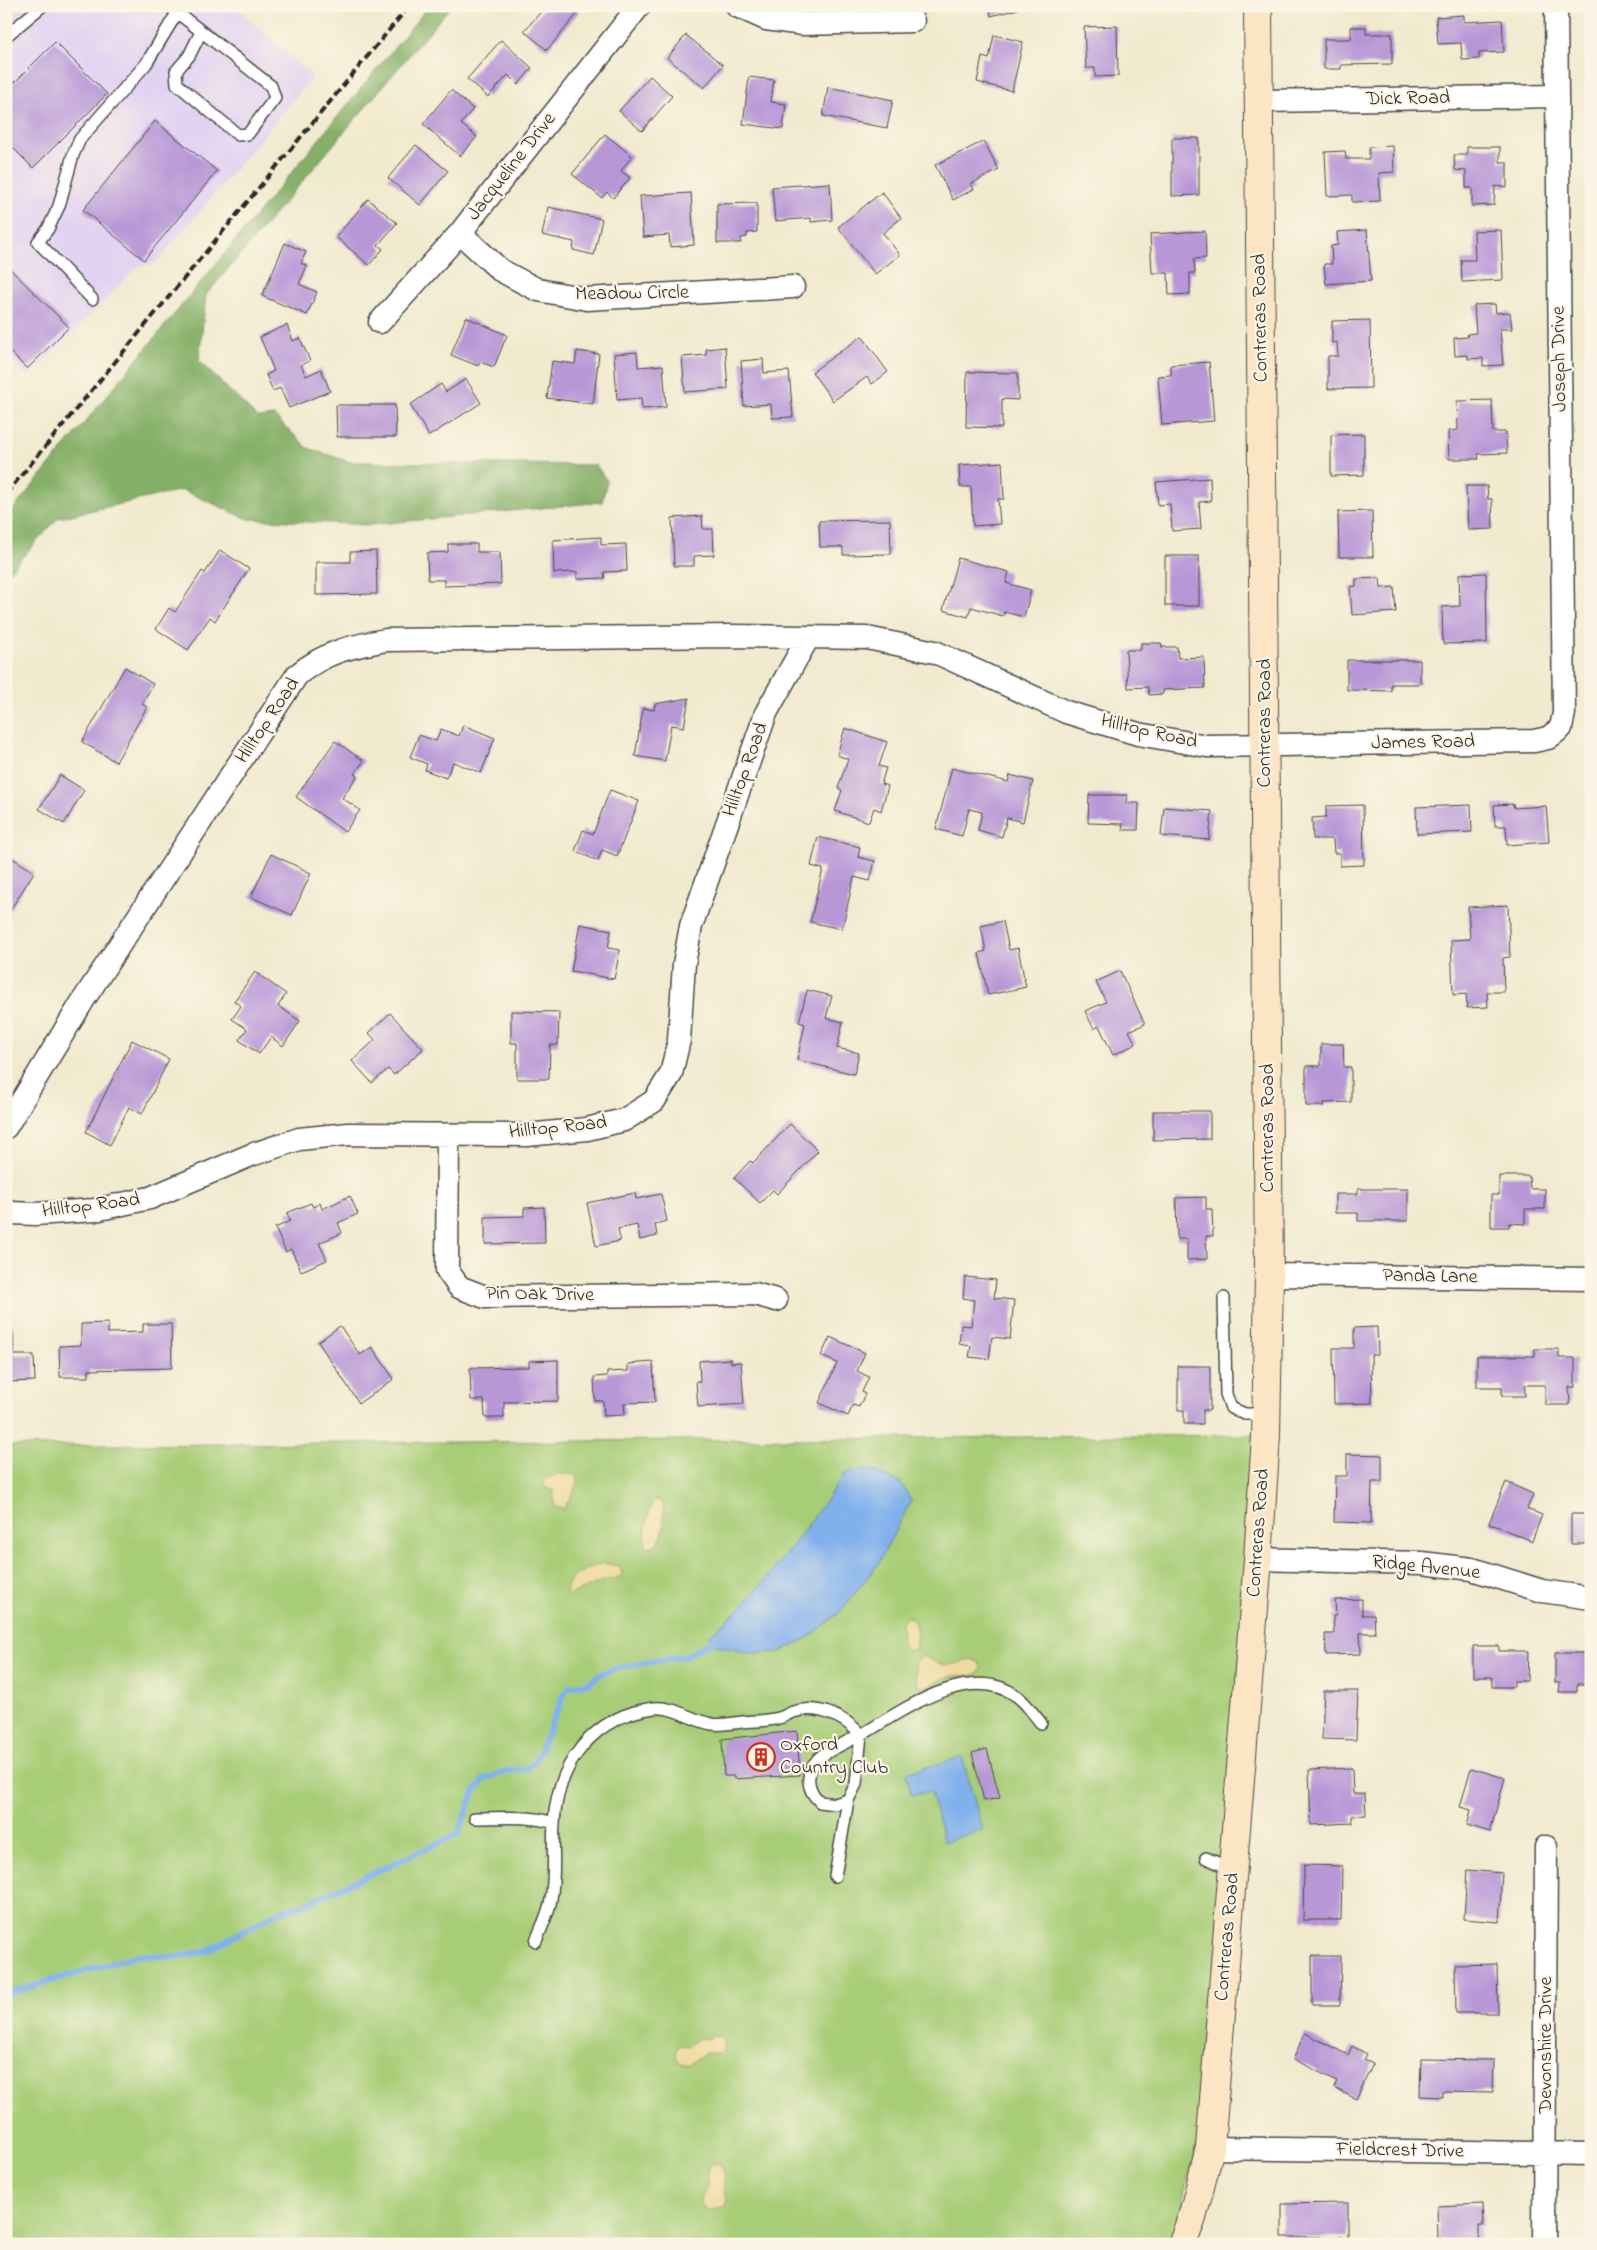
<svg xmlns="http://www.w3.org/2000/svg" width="1597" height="2250" viewBox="0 0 1597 2250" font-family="'Indie Flower',sans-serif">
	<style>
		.built { fill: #e3d3f2 }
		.green { fill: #a7cd77; stroke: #697c51 }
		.forest { fill: #85b068; stroke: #586e4a }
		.sand { fill: #eeda9e; stroke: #8c8264 }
		.water { fill: #81b1ec; stroke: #566e8c }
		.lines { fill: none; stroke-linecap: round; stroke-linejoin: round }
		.stream { stroke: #81b1ec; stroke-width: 6 }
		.building { fill: #b897d7 }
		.lane-casing { stroke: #494844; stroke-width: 14 }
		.street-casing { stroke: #494844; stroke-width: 25 }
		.secondary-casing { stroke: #494844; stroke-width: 30 }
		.lane { stroke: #fff; stroke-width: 11 }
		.street { stroke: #fff; stroke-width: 22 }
		.secondary { stroke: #fce5c4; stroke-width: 28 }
		.rail { stroke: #2b2b2b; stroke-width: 4; stroke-dasharray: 8 4; stroke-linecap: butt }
		.labels { text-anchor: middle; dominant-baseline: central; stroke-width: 4.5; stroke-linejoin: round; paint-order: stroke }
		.street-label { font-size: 20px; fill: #2b2b2b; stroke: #fcf5e5 }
		.poi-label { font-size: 20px; fill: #2b2b2b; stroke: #fcf5e5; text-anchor: start }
	</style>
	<rect width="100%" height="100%" fill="#fcf5e5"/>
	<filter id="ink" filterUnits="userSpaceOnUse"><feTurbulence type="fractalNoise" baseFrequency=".02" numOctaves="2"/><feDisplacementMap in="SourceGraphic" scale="10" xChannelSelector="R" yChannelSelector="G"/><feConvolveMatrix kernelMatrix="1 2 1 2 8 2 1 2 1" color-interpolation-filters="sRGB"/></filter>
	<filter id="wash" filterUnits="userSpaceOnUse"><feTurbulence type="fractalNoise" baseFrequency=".0096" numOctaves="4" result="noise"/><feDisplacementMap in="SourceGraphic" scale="20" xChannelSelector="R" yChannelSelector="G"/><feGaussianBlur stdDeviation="1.12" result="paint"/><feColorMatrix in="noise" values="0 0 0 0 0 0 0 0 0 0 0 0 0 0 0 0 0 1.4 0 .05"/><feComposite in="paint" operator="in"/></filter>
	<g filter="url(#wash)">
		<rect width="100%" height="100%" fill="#f1eacf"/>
		<path class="built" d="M6,6H235L313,77L155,264L139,266L28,377L6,355Z"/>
		<path class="green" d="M1257,1435L1203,2120L1173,2244H6V1446Z"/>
		<path class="forest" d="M429,6H451L206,295L199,361L258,418L274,416L308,448L350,462L596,465L607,481L602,502L369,525L248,519L182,490L58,518L6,575V518Z"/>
		<path class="sand" d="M557,1474H572L578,1477V1484L564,1509L558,1508L554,1504V1491L544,1487V1480Z
			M654,1500H659L663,1505C665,1518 666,1547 647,1547C642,1541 649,1505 654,1500Z
			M604,1563L620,1566L622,1574L620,1577L600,1582L567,1596C562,1577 590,1567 604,1563Z
			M907,1617L912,1618C917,1625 918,1640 915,1649L908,1651L902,1644L901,1623Z
			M923,1656C931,1659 937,1664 946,1665C958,1665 968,1657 979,1662L981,1668C975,1680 962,1674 952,1676C941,1678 932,1686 922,1687L918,1685L915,1669L916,1661Z
			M714,2036L722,2037L724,2041L722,2053H705L688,2065L678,2062L675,2052L680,2045L688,2046L699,2038L707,2039Z
			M714,2163H719L722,2167L727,2201L724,2208L708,2211L701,2204C699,2196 704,2193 707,2185C709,2177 705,2167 714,2163Z"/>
		<path class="water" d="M867,1468L901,1483L911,1501L878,1564L840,1612L811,1636L780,1652L748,1653L716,1645L709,1636C764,1591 803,1531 845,1474Z
			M962,1757L983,1830L944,1842L930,1791L912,1796L906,1773Z"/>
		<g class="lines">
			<path class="stream" d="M6,1994L140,1955L175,1957L207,1951L280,1911L301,1906L458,1834L474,1792L485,1779L507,1771L527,1769L536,1760L565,1692L569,1687L589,1683L602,1673L621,1667L685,1656L713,1641"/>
		</g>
		<g id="blocks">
			<path class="building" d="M546,6H573L579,12L547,50L524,31Z
				M989,6H1018V9L991,16Z
				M1464,15V22L1502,20L1504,52L1479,53V59L1462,60L1461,43L1438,44L1436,17Z
				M1117,26L1118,76L1095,77V68H1086L1084,27Z
				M1351,27H1366V34H1392V64L1341,65V69H1324V39H1351Z
				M686,35L723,65L704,88L667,58Z
				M994,35L1023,42L1012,91L977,82L982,57L989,59Z
				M501,40L532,68L518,85L508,75L488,97L467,79Z
				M55,42L107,94L33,168L6,141V91Z
				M650,76L672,96L642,131L619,111Z
				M749,77L774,80L771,102L786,104L783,129L743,124Z
				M828,87L893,100L887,128L823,116Z
				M451,90L473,109L461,124L477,137L460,156L423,124Z
				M155,121L217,171L144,260L83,210Z
				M605,134L632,156L621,171L630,178L613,198L607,192L602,198L572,174Z
				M1172,138H1199V195L1172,196Z
				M984,141L999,170L971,184L974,189L953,200L935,165Z
				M416,145L448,171L420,205L388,178Z
				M1393,146L1394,172L1379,173L1380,201L1352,202V195L1327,196L1325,152L1345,151L1346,159H1369V147Z
				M1467,147H1500V162H1507V187L1495,186L1494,205L1472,206V188H1466V171L1455,170L1454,155H1467Z
				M830,183L832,220L811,222V218L775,221L772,187Z
				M882,192L901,218L883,233L900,255L875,274L838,227Z
				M691,193L694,245L670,247L669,235L643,237L640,196Z
				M368,199L397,223L378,245L383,249L369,265L336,237Z
				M757,203V232L747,233V237L741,238V243H717V204Z
				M548,207L602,219L594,255L573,250L574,242L542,235Z
				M1367,230L1371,281L1326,284L1324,264H1332L1331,246L1338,245L1337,232Z
				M1501,230L1503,280L1462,282L1461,260H1475L1474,231Z
				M1205,231L1206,258L1194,259L1195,273H1190V294L1169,295L1168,273H1152L1150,234Z
				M285,243L306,252L301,263L307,266L299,284L317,292L307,315L262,296Z
				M7,266L69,327L27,369L6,348Z
				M1495,304L1496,313L1510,312L1512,329H1500L1503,365L1483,366V358L1468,359V355L1455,356L1454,338L1468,337L1467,334L1476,333L1474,305Z
				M466,317L507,335L494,367L480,362L478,366L451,355Z
				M1370,320L1371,388L1328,389V356H1338L1337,342L1332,343V321Z
				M287,325L293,341L300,338L310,361L301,365L306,376L321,369L330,391L289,408L280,388L273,391L266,375L274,371L260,337Z
				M862,336L888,372L872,384L867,377L833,401L812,372Z
				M725,347L728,389L685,392L682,357L706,355V349Z
				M577,351L599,354L593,404L547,398L552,361L575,364Z
				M637,352L638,367L663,365L666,407L642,409L641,398L617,400L614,354Z
				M763,359L764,373L789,371L793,417L772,418L771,404L744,406L741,361Z
				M1209,362L1214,421L1162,425L1158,376L1171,375V365Z
				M967,372L1018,373V400L1002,399V428L966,427Z
				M466,379L481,403L429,436L410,405L441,384L446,392Z
				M1492,400L1493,432H1506L1507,453L1478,454L1479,459H1449L1448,431L1458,430L1457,401Z
				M336,405H395L396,437H337Z
				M1364,434V475L1331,476V435Z
				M1002,462L1004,499H998L1000,524L973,526L971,487H960L959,465Z
				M1210,478L1211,501L1199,502L1201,529L1172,531L1170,504L1158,505L1156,482Z
				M1466,486H1487L1488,499H1492L1493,529L1468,530Z
				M1372,511L1373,557H1339L1338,512Z
				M702,516L703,529H713L714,555L694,556V566H674L672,518Z
				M890,520L891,554L843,555V547H820L819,521Z
				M601,537V545L626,544L627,571L604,572L605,578L577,579V572L554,573L553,540Z
				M448,544H477V552H500L501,584L444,586V580H428L427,553L448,552Z
				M220,550L249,569L215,621L210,617L188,650L156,629L169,608L175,612L202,571L205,573Z
				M376,551L377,594L316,595V562H350V552Z
				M1165,556H1199V606H1165Z
				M958,558L1009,572L1006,583L1031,590L1024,617L1004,612L1003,616L971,607L968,617L943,610Z
				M1486,573L1487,643L1443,644L1442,607L1460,606L1459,574Z
				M1380,578L1381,588L1394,587L1396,612L1352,615L1350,587L1356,586V579Z
				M1141,643H1161L1162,647H1177L1178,658L1204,657L1205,688L1163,690V694L1149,695L1148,687L1128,688L1126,650H1141Z
				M1347,660H1420V684H1391V691L1347,690Z
				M125,667L153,684L142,704L147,707L116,762L82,742Z
				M689,698L684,727L671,725L665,761L635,756L643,708L654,710L655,704Z
				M463,725L495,738L481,773L453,762L446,778L425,770L427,764L410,757L419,735L436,741L441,729L459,736Z
				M845,728L887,742L879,766L886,768L881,784L888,786L881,811L874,808L869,822L835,811L842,790L838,788L848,759L837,755Z
				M335,741L364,761L354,774L357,776L342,798L360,810L345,832L296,797Z
				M952,768L1008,782L1010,775L1033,781L1023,822L1007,818L1002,837L978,830L982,812L969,809L962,836L936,829Z
				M60,775L84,790L64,824L39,809Z
				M610,790L639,801L617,856L602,850L598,861L575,851L583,830L593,834Z
				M1089,795H1127L1126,803H1139L1138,830H1122L1123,824L1088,823Z
				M1513,804L1514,808L1546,806L1549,842L1507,845L1506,826H1495L1494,805Z
				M1363,805L1364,865L1340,866V853H1334L1333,839H1313L1312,818L1326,817V806Z
				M1471,805L1472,832L1417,834L1416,807Z
				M1164,807L1212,811L1209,840L1161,836Z
				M818,837L860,847L858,857L875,861L870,881L854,877L842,929L810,922L823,869L811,866Z
				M6,854L34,872L6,917Z
				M271,854L311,873L292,915L251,897Z
				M1508,905L1510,957L1503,958L1504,992H1487L1488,1007L1467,1008L1466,994L1453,995L1451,940L1470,939L1468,907Z
				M1003,921L1009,950L1018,948L1026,987L988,995L979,953L986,951L981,926Z
				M580,924L611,930L608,948L620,950L614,979L571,971Z
				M1120,971L1145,1024L1129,1031L1136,1044L1113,1055L1099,1026L1094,1029L1085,1011L1106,1002L1096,982Z
				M255,972L286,994L278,1006L300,1021L283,1046L271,1037L259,1054L239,1040L247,1029L232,1019L241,1006L234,1001Z
				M807,990L832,996L826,1018L843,1022L837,1048L859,1053L854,1074L797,1060L805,1024L799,1022Z
				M511,1011L559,1012L558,1045H550L549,1079H517V1043H511Z
				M390,1013L423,1049L394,1075L388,1069L372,1083L352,1061L375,1040L369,1033Z
				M132,1040L169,1059L142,1114L129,1107L110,1145L86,1132Z
				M1321,1044H1343L1344,1067H1351V1102L1324,1103V1106H1306V1066H1321Z
				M1153,1111H1210V1139L1153,1140Z
				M790,1124L818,1151L777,1194L773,1190L760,1203L734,1178L750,1161L753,1163Z
				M1499,1176H1529L1530,1189H1545V1209H1525V1224L1509,1223V1227H1491V1195H1499Z
				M1358,1189H1408V1221H1358V1213H1335V1194H1358Z
				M635,1193L636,1199L661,1194L667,1221L655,1224L657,1236L640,1240L637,1225L618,1229L620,1241L596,1246L587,1203Z
				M350,1196L358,1214L338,1223L342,1233L319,1243L327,1260L301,1271L291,1249L286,1252L275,1228L290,1221L287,1213L311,1203L313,1207L320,1203L322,1209Z
				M1206,1197V1209H1212L1213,1236H1206L1207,1259L1187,1260V1239H1177L1176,1198Z
				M544,1207L545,1243L485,1244V1217L524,1216V1208Z
				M965,1277L996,1280L994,1298L1014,1300L1010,1339L992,1337L989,1359L969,1357L971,1346L959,1344L961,1325L971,1326L974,1300L963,1298Z
				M108,1323V1333L143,1332V1324H171L172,1368L89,1370V1377H60L59,1346L81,1345V1324Z
				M340,1326L360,1355L372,1347L394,1379L359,1403L318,1342Z
				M1377,1327L1378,1355H1371L1372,1403L1334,1404L1333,1348H1354V1328Z
				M6,1331H13L14,1355H34L35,1381L9,1382V1362H6Z
				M830,1337L865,1353L857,1371L869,1377L862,1392L865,1394L859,1407L853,1405L848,1416L819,1403L837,1363L821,1356Z
				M1535,1349H1559V1358H1575V1387H1569L1570,1405H1545V1385H1525V1396H1502V1387H1477V1356H1535Z
				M731,1359V1363L741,1362L744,1404L698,1407L696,1381H700L699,1361Z
				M558,1360V1401L504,1402V1418H485L484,1400H471L470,1368L529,1367V1361Z
				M653,1362L655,1402L624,1403L625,1415L604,1416L603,1401H595L594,1377L607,1376V1372L628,1371V1364Z
				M1178,1366H1210V1410H1203V1424H1184V1410H1178Z
				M1347,1454L1382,1455V1482H1372L1371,1523L1334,1522L1335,1476H1347Z
				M1506,1482L1533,1494L1527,1509L1542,1515L1532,1541L1489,1523Z
				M1571,1514H1591V1544H1571Z
				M1362,1599V1615H1374L1375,1633H1360L1361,1654L1326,1655L1325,1634H1334L1333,1616H1336L1335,1600Z
				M1473,1646H1499V1651H1528L1527,1681H1514V1687H1492V1677H1473Z
				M1555,1653H1591V1684H1577V1692H1559L1560,1683H1555Z
				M1324,1691H1358L1356,1740L1322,1739Z
				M797,1731L800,1775L734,1779V1776H724L722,1739Z
				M987,1749L1000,1798L984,1801L972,1753Z
				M1352,1768L1353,1794H1365L1366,1815L1352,1816L1353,1823L1311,1825L1309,1770Z
				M1471,1768L1505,1778L1490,1832L1467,1825L1471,1810L1460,1807Z
				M1304,1865L1342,1866L1341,1920H1303Z
				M1467,1870L1502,1873L1499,1922L1464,1919Z
				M1312,1956H1341L1340,2005H1312Z
				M1497,1964L1498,2013H1456L1455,1965Z
				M1305,2033L1348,2055L1352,2046L1367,2054L1364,2060L1373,2064L1356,2099L1334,2088L1337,2081L1293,2059Z
				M1421,2059L1494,2060L1493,2092L1442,2091V2097L1420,2096Z
				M1348,2203V2237H1282V2204Z
				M1482,2204L1483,2226H1479V2243L1443,2244V2239H1438L1437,2206Z"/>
		</g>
	</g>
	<g filter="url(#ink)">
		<use href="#blocks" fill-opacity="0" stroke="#494844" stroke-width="1"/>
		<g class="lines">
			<defs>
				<path id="lane" d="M169,6L271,86L275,98L248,134L238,135L177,84L176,71L189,56L201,32
					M6,36L42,6
					M92,299L38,242L48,229L59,206L73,155L80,139L146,64L177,13
					M1224,1298L1226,1394L1231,1408L1245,1414H1266
					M475,1818C502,1818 528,1815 554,1823
					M1206,1858L1232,1869
					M835,1876L848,1800
					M536,1941C541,1928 549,1913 551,1899C556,1873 552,1849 554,1823C557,1764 593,1716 654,1708C675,1706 692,1721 712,1724C721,1726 732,1723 742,1722C754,1721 768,1721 779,1718C784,1717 789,1713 793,1712C818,1704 845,1717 861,1735L856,1784L848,1800L835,1804L820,1802C807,1790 804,1774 818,1759C825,1751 856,1738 868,1731C907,1707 973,1662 1018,1697C1027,1704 1034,1715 1041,1723"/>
				<path id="street" d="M737,6L766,19L803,24L913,21
					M1259,101L1556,96
					M460,233L500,270L538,290L587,299L793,287
					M380,322L460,233L639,6
					M6,1127L84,999L297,675C327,651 349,647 386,640L731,636L867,638L935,652L1066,712L1138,734L1207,746L1534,741L1548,738L1561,728L1564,713L1556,6
					M448,1136L447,1270L459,1287L485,1297L755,1294L776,1300
					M6,1210L12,1213L35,1214L95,1210L150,1198L251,1155L299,1139L348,1134L527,1135L587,1129L624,1120L654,1101L671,1074L679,1040L684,964L691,926L766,713L808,638
					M1269,1275L1591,1279
					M1258,1559L1422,1563L1472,1569L1542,1591L1591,1598
					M1210,2148L1591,2154
					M1544,2244L1546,1847"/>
				<path id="secondary" d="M1182,2244L1192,2218L1210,2148L1258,1559L1266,1435L1269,1275L1258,6"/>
			</defs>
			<use href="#lane" class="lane-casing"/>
			<use href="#street" class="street-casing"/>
			<use href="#secondary" class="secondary-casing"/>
			<use href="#lane" class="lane"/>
			<use href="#street" class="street"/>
			<use href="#secondary" class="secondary"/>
			<path class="rail" d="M6,494L409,6"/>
		</g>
	</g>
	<defs>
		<symbol id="building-ring" viewBox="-11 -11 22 22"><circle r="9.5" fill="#fcf5e5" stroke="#c8321e" stroke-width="1.5"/><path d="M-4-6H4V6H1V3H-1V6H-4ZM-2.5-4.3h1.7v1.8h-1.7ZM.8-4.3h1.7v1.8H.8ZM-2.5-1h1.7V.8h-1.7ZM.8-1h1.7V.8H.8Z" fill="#c8321e"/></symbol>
	</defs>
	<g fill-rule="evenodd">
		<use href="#building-ring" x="745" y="1741" width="32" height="32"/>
	</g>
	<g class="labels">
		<g class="street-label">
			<text transform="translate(1408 99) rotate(-1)">Dick Road</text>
			<text transform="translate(512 167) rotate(-52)">Jacqueline Drive</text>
			<text transform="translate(632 294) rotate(-1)">Meadow Circle</text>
			<text transform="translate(1261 318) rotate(-91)">Contreras Road</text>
			<text transform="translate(1560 359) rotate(-91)">Joseph Drive</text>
			<text transform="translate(268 721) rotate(-56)">Hilltop Road</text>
			<text transform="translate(1265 723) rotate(-90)">Contreras Road</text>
			<text transform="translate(1149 732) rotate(13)">Hilltop Road</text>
			<text transform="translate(1423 743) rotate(-1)">James Road</text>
			<text transform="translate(746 770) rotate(-70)">Hilltop Road</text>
			<text transform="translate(558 1128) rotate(-6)">Hilltop Road</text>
			<text transform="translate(1268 1128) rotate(-90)">Contreras Road</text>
			<text transform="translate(91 1206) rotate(-7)">Hilltop Road</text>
			<text transform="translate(1430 1277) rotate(1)">Panda Lane</text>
			<text transform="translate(540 1295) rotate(1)">Pin Oak Drive</text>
			<text transform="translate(1259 1533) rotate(-86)">Contreras Road</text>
			<text transform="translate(1426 1568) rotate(6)">Ridge Avenue</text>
			<text transform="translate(1228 1937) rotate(-85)">Contreras Road</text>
			<text transform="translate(1546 2045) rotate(-90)">Devonshire Drive</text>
			<text transform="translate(1400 2151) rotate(1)">Fieldcrest Drive</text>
		</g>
		<g class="poi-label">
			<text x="780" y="1745">Oxford<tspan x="780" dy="23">Country Club</tspan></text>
		</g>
	</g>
	<rect width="1597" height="2250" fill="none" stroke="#fcf5e5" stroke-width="25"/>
</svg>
